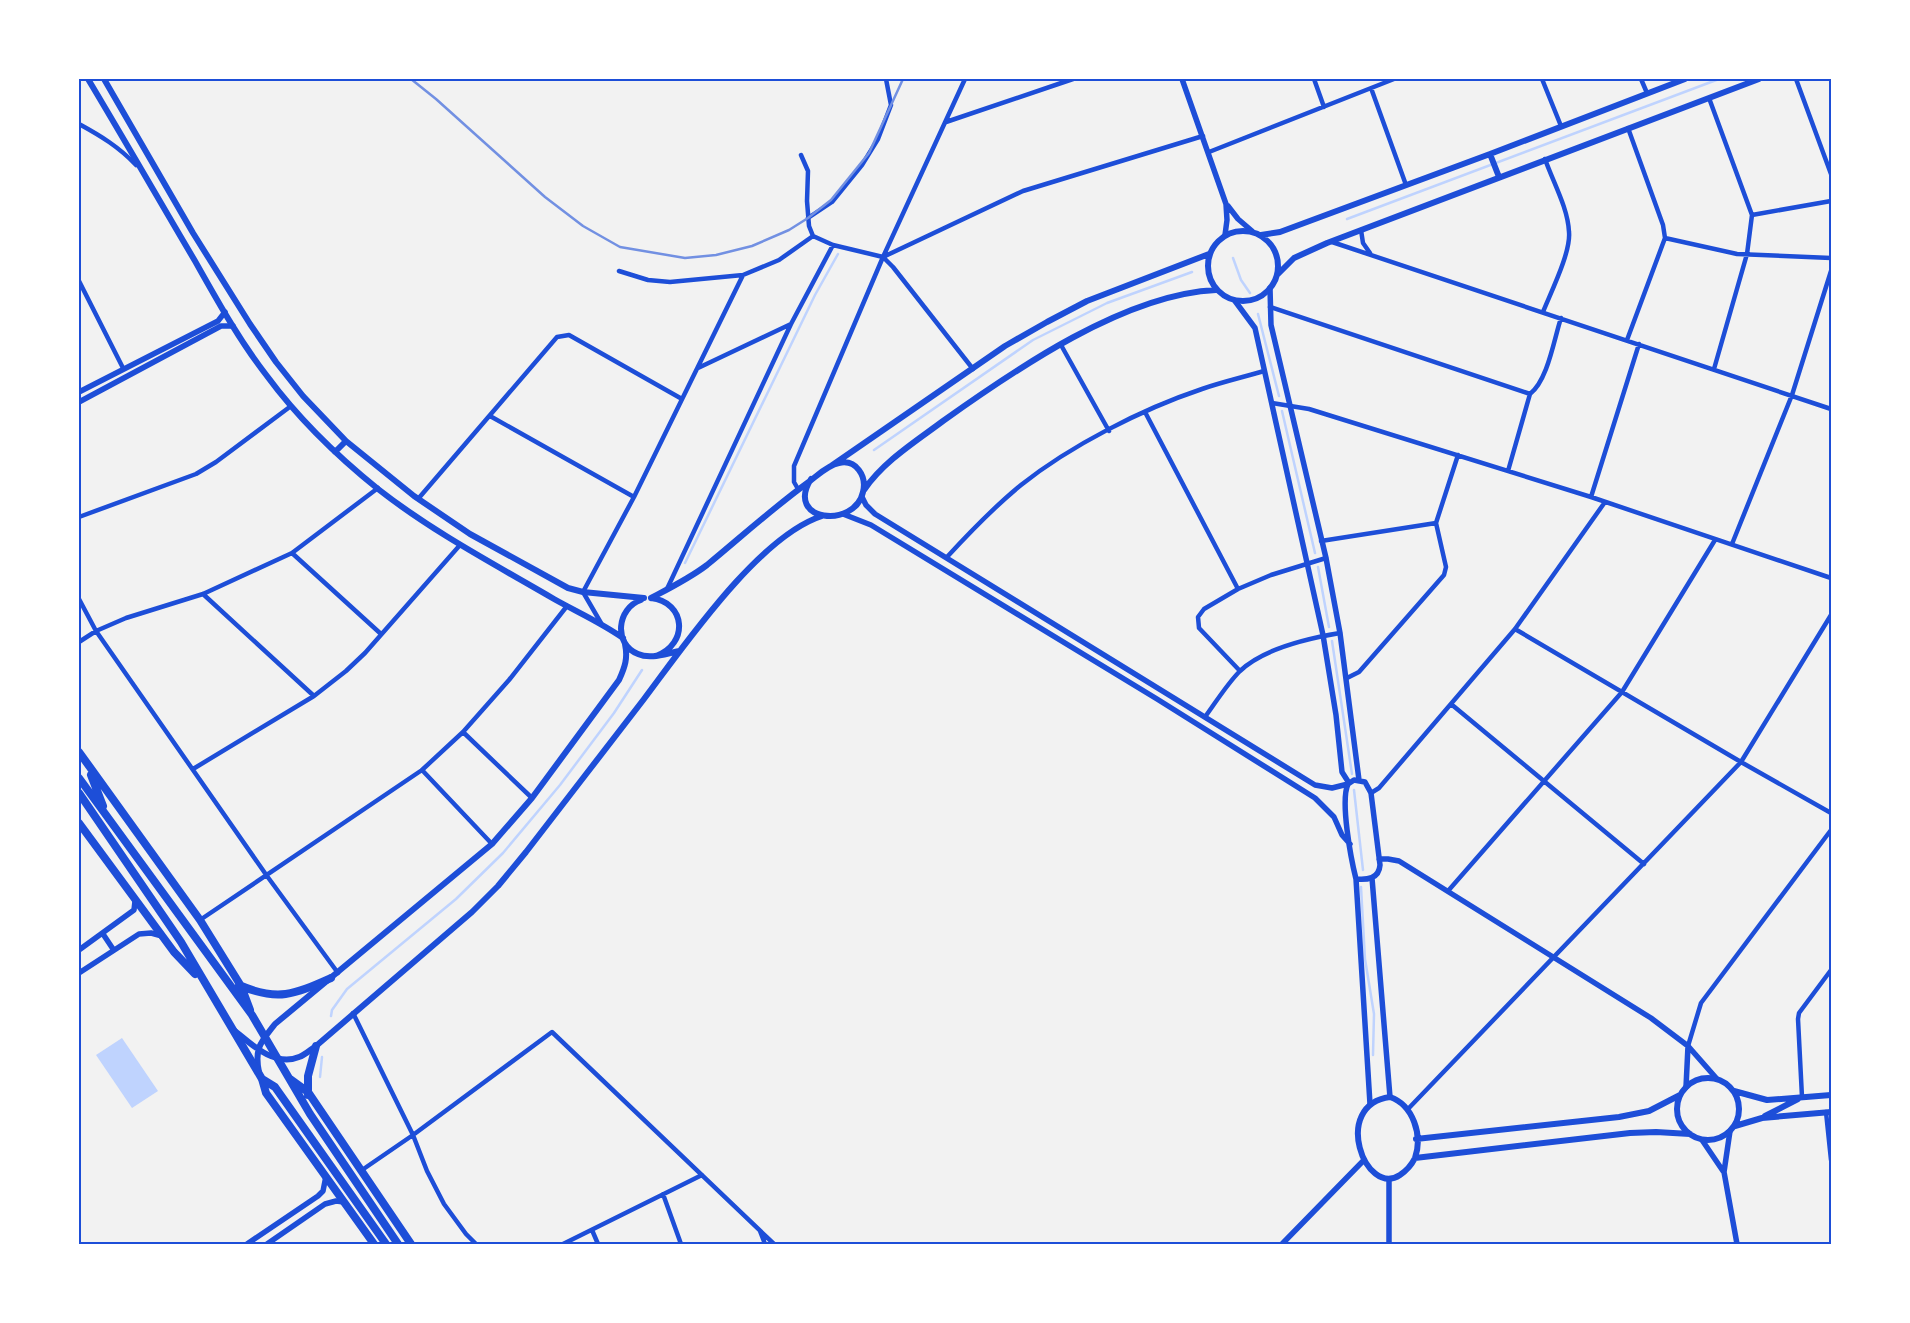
<svg xmlns="http://www.w3.org/2000/svg" width="1910" height="1323" viewBox="0 0 1910 1323" font-family="Literata,serif">
	<style>
		.water { fill: #bfd3fe }
		.lines { fill: none; stroke-linecap: round; stroke-linejoin: round }
		.stream { stroke: #bfd3fe; stroke-width: 2.5 }
		.minor { stroke: #1d4ed8; stroke-width: 4.5 }
		.tertiary { stroke: #1d4ed8; stroke-width: 5.5 }
		.secondary { stroke: #1d4ed8; stroke-width: 6 }
		.primary { stroke: #1d4ed8; stroke-width: 8 }
		.rail { stroke: #7290e2; stroke-width: 2.5 }
		.neatline { fill: none; stroke: #1d4ed8; stroke-width: 2 }
	</style>
	<rect width="100%" height="100%" fill="#f2f2f2"/>
	<path class="water" d="M122,1038L158,1091L132,1108L96,1055Z"/>
	<g class="lines">
		<path class="stream" d="M1347,219L1719,79
			M1233,258L1241,280L1250,293
			M1258,314L1279,396
			M1282,411L1315,553
			M874,450L1033,340L1107,303L1192,272
			M685,563L815,295L838,254
			M1318,567L1329,627
			M1332,641L1352,774
			M1354,790L1363,870
			M1361,887L1365,959L1374,1014L1373,1055
			M331,1016L332,1010L347,989L456,899L503,853L560,785L614,713L642,670
			M320,1077L322,1057"/>
		<path class="minor" d="M1314,79L1324,107
			M1542,79L1561,126
			M1641,79L1647,93
			M1796,79L1831,174
			M1371,88L1406,185
			M1709,98L1752,215L1747,254L1714,369
			M946,122L1073,79
			M79,124C101,136 119,147 136,165
			M1209,152L1394,79
			M801,155L808,171L807,201L809,226L813,236L833,245L883,257
			M1752,215L1831,201
			M808,218L832,202L862,165L878,139L891,105L886,79
			M1361,230L1363,243L1370,253
			M1665,238L1737,254L1831,258
			M1332,242L1831,409
			M883,257L1023,191L1203,136
			M883,257L893,267L973,369
			M619,271L648,280L670,282L743,275L779,260L813,236
			M79,281L123,368
			M1270,307L1530,394
			M1543,312C1551,292 1571,252 1569,232C1568,208 1553,182 1545,159
			M1627,340L1665,238L1663,225L1628,128
			M1061,345L1109,431
			M698,368L791,324
			M1272,403L1309,409L1591,497L1831,578
			M1145,412L1238,589
			M490,416L634,497
			M1508,471L1530,394C1548,380 1554,339 1561,318
			M798,489L794,482V466L883,257L965,79
			M1591,497L1639,344
			M418,499L557,337L569,335L682,399
			M79,517L196,474L216,462L291,406
			M1321,541L1436,523
			M1732,544L1792,395L1831,271
			M292,553L381,634
			M947,557C970,532 994,507 1021,485C1070,446 1142,409 1202,389C1222,382 1244,377 1264,371
			M667,589L791,324L833,245
			M203,594L314,696
			M79,599L96,631L267,876L338,973
			M601,623L583,592L634,497L743,275
			M1515,629L1741,762L1831,813
			M79,642L96,631L126,618L203,594L292,553L378,488
			M1240,671L1199,628L1198,617L1204,609L1238,589L1271,575L1326,558
			M1347,678L1359,672L1444,575L1446,567L1436,523L1458,455
			M1451,704L1644,864
			M1205,717C1216,702 1227,684 1240,671C1263,649 1310,638 1340,633
			M463,732L532,798
			M193,769L314,696L346,671L365,653L460,545
			M422,770L492,844
			M1371,793L1379,788L1515,629L1605,502
			M1448,891L1622,692L1715,540
			M200,920L422,770L463,732L509,680L567,606
			M353,1013L413,1135L427,1171L444,1204L466,1234L476,1244
			M1688,1046L1701,1003L1831,830
			M1802,1097L1798,1019L1799,1013L1831,970
			M1408,1109L1741,762L1831,615
			M1826,1112L1831,1160
			M362,1170L413,1135L552,1032L774,1244
			M663,1194L681,1244
			M592,1230L598,1244
			M760,1231L765,1244
			M563,1244L702,1175"/>
		<path class="tertiary" d="M1182,79L1226,204L1227,220L1225,235
			M1228,206L1238,219L1252,231
			M1270,288L1271,325L1326,558L1340,633L1359,780
			M1235,301L1255,328L1323,635L1336,715L1342,772L1349,783
			M79,392L218,321L225,312
			M79,402L221,326H233
			M862,497L866,505L875,514L1315,785L1332,788L1348,784
			M843,514L871,525L1157,699L1315,798L1334,817L1342,835L1350,844
			M1354,780L1365,782L1371,793L1380,865C1379,879 1367,880 1356,879C1351,859 1340,801 1348,784Z
			M1379,859H1388L1399,861L1651,1018L1688,1046L1717,1079
			M1372,878L1390,1097
			M1356,879L1370,1104
			M103,934L113,949
			M79,950L134,910L135,901
			M79,973L139,934L151,933L162,936
			M1686,1087L1688,1046
			M1730,1131L1724,1172L1737,1244
			M1702,1140L1723,1171
			M1389,1179V1244
			M247,1244L318,1196L323,1191L326,1176
			M267,1244L325,1204L336,1201L344,1202
			M1282,1244L1364,1160"/>
		<path class="secondary" d="M88,79C124,139 159,200 195,261C217,300 239,340 267,376C298,418 337,456 378,489C433,532 494,564 554,599C577,612 600,622 623,638
			M104,79L193,233L250,324L276,362L303,396L346,441L414,496L470,534L568,588L583,592L644,598
			M1490,154L1499,177
			M1208 266a35 35 0 1 1 70 0a35 35 0 1 1-70 0Z
			M1261,235L1280,232L1490,154L1685,79
			M1277,275L1294,258L1327,243L1759,79
			M335,452L346,441
			M831,466L1005,346L1047,322L1087,301L1209,254
			M864,490C884,461 915,442 943,421C1016,369 1125,294 1216,290
			M651,598C670,588 690,578 707,565C741,537 774,507 810,481C818,475 828,465 839,463C856,459 867,476 863,492C855,529 784,522 811,479
			M651,598C686,602 689,644 656,656
			M641,600C617,608 613,644 638,654C651,660 667,653 680,651
			M235,1031C252,1045 275,1067 299,1057C305,1055 310,1050 316,1046L472,912L498,886L526,852C565,801 605,750 644,699C684,646 759,536 822,516
			M259,1072C254,1048 261,1042 275,1024L492,844L532,798L619,680C625,667 628,658 625,644
			M1677 1109a31 31 0 1 1 62 0a31 31 0 1 1-62 0Z
			M1734,1091L1767,1100L1831,1095
			M1390,1097C1413,1105 1423,1135 1415,1158C1412,1164 1406,1171 1400,1175C1365,1198 1331,1105 1390,1097Z
			M1765,1116L1798,1099
			M1735,1126L1762,1118L1831,1112
			M1416,1139L1619,1117L1649,1111L1680,1095
			M1415,1158L1630,1133L1656,1132L1690,1134"/>
		<path class="primary" d="M79,752L200,920L241,986L250,1010
			M91,775L103,806
			M79,778L252,1015L310,1114L398,1244
			M79,793L181,942L262,1079L266,1093L374,1244
			M79,823L174,952L195,974
			M239,985C278,1002 295,994 331,978
			M262,1079L275,1087L386,1244
			M290,1079L308,1092L411,1244
			M308,1095V1076L316,1046"/>
		<path class="rail" d="M411,79L436,99L545,197L583,226L620,247L685,258L716,255L752,246L789,230L808,218L831,200L869,153L903,79"/>
	</g>
	<rect width="1910" height="1323" fill="none" stroke="#ffffff" stroke-width="160"/>
	<rect x="80" y="80" width="1750" height="1163" class="neatline"/>
</svg>
